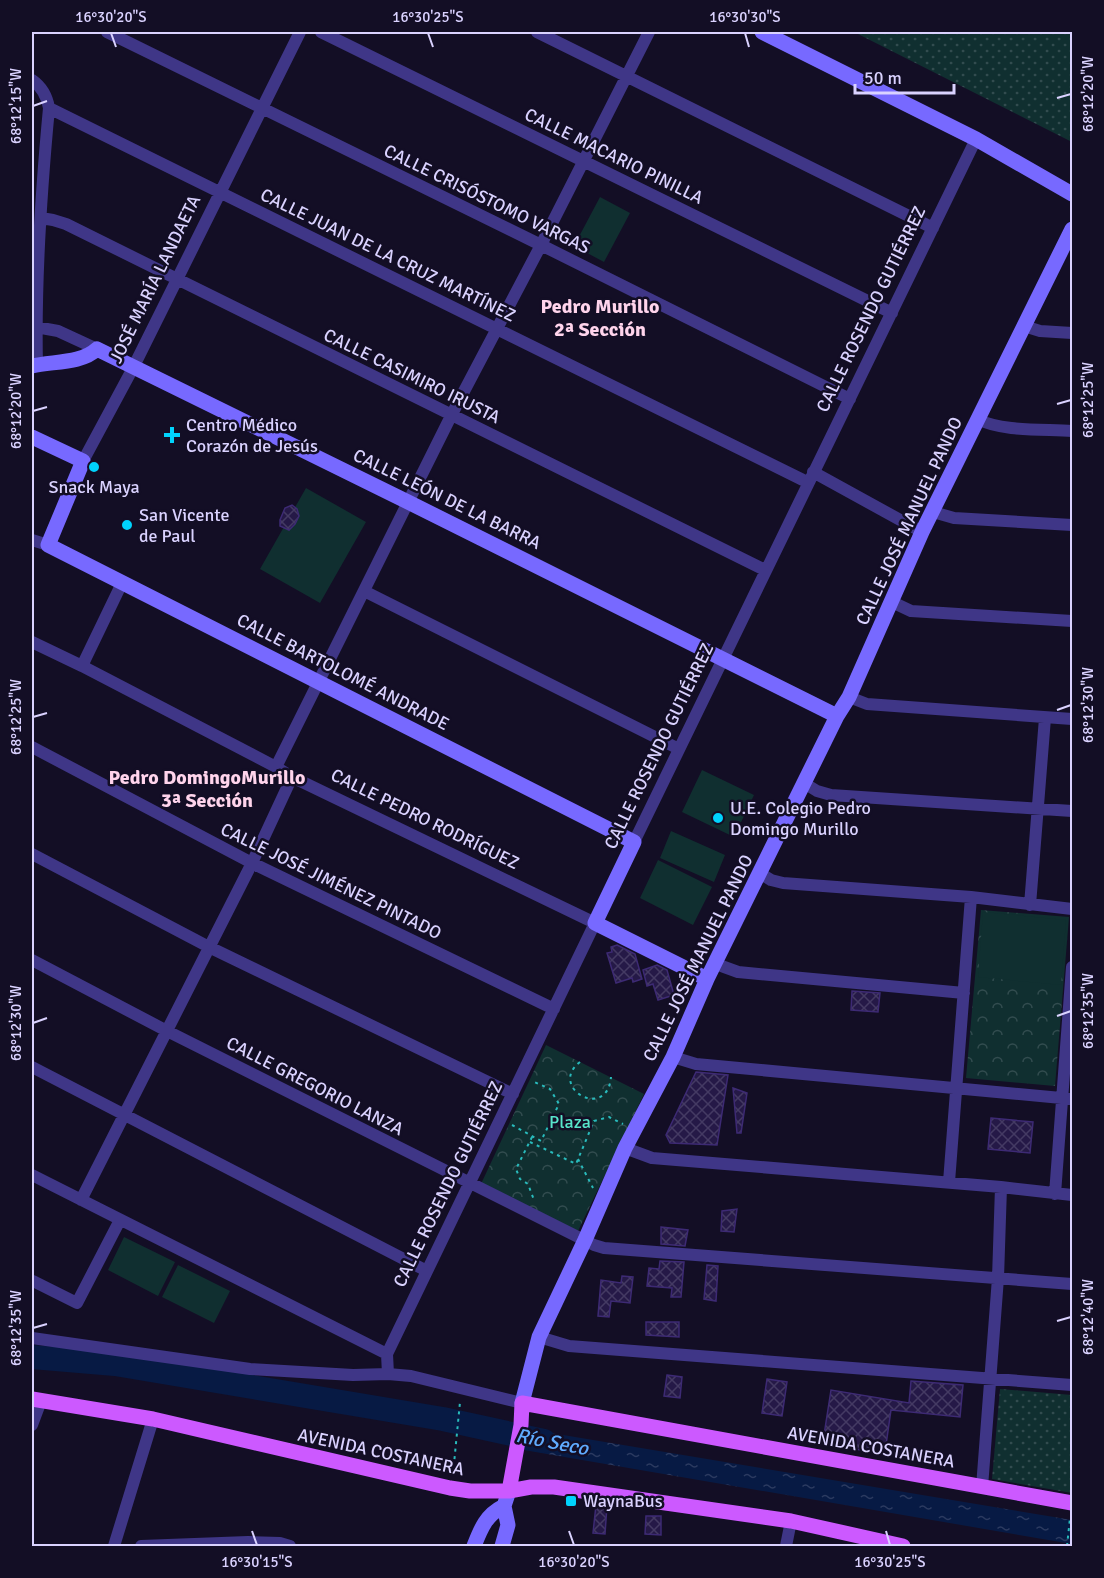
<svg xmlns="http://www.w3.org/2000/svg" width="1104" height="1578" viewBox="0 0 1104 1578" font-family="Signika,sans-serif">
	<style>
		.grass { fill: url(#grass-dots) }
		.forest { fill: url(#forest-crowns) }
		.pitch { fill: #102f30 }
		.water { fill: url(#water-ripples) }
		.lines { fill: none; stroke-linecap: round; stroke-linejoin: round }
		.river { stroke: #071a44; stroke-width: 24 }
		.building { fill: url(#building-cross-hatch); stroke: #3d2a74; stroke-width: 1.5 }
		.path { stroke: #29bbbc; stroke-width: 2; stroke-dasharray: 3 4.5; stroke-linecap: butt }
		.street { stroke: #3f3687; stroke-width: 12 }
		.secondary { stroke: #7769ff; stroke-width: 15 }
		.primary { stroke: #cc59ff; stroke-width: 15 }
		.ticks { fill: none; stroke: #dad2ff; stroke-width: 2 }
		.poi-dot { fill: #00d3fd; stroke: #130e25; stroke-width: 2 }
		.labels { text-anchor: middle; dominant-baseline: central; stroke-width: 5; stroke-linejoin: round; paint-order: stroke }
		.street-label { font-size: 18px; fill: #dad2ff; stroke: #130e25 }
		.poi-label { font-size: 18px; fill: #dad2ff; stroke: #130e25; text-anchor: start }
		.park-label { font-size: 18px; fill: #58e5cb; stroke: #130e25 }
		.neighbourhood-label { font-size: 20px; font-weight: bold; fill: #ffd4ec; stroke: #130e25 }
		.water-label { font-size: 20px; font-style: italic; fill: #60abff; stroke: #130e25 }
		.neatline { fill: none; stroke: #dad2ff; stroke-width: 2 }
		.ticks-label { font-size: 15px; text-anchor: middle; fill: #dad2ff }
	</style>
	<defs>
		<pattern id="grass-dots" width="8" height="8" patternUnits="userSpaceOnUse" patternTransform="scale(1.5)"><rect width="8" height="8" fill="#102f30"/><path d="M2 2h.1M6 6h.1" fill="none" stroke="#324c4f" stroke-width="1.8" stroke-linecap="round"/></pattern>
		<pattern id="forest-crowns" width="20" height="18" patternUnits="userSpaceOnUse" patternTransform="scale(1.5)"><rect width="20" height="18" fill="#102f30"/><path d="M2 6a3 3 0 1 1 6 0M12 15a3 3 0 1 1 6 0" fill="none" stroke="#324c4f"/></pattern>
		<pattern id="water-ripples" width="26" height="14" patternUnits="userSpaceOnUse" patternTransform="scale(1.5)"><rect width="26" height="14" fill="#071a44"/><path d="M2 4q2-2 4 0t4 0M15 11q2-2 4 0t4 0" fill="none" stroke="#2b3a60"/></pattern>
		<pattern id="building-cross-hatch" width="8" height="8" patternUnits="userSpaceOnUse" patternTransform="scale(1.5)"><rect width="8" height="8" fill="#251947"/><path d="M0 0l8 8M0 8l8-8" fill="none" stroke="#443a63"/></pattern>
	</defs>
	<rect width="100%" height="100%" fill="#130e25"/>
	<path class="grass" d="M854,32H1072V142Z
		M1000,1389L1072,1395V1493L992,1479Z"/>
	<path class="forest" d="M981,910L1069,917L1055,1086L966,1078Z
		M546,1045L644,1094L578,1231L481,1184Z"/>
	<path class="pitch" d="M600,197L630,213L604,262L574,246Z
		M306,488L366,522L320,603L260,569Z
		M702,770L754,795L734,837L682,812Z
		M671,831L725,855L714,882L660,858Z
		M658,860L712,887L693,925L640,898Z
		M983,912L1066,920L1061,985L978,977Z
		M124,1237L175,1262L158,1296L108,1270Z
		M178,1265L230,1291L214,1323L162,1297Z"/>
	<path class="water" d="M527,1429L1072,1520V1544L524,1450Z"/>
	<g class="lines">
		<path class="river" d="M32,1357L115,1364L443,1419L544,1441"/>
	</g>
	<path class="building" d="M292,505L297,509L299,516L295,524L289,530L280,526V520L285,508Z
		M617,945L635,954L642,979L633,982L632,978L616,983L607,953L612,952L611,947Z
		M657,965L667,970L674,995L658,1000L653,984L647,986L643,970Z
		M852,991L880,993L878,1012L851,1010Z
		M696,1072L728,1075L717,1145L670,1143L666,1135Z
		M733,1088L747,1093L741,1133H737Z
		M991,1118L1033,1122L1030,1153L988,1149Z
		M737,1209L734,1232L721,1231L722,1211Z
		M661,1227L688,1230L685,1246L661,1244Z
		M660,1261L684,1262L681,1297H671L672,1288L647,1286L649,1268L659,1269Z
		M707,1265L718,1266L716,1301L704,1299Z
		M622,1276L633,1277L630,1303L611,1301L609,1317L598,1316L601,1280L621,1283Z
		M646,1322H679V1337L646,1335Z
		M667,1375L682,1377L680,1398L664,1396Z
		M767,1379L787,1382L782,1416L762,1413Z
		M911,1381L963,1385L960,1417L891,1410L886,1445L873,1443L872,1452L832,1445L833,1436L824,1435L831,1390L909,1403Z
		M596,1505L607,1506L605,1534L593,1533Z
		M646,1516H661V1535L645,1534Z"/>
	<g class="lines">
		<path class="path" d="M580,1062C547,1087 607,1122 611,1077
			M512,1125L541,1141L559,1104L550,1089L532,1081
			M532,1137L516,1169L520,1179L528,1184L534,1200
			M530,1142L576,1164L594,1121L609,1117L623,1124
			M578,1159L593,1188
			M453,1474L460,1402
			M1067,1546L1070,1518"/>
		<path class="street" d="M107,32L541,245L850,399
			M321,32L892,313
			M537,32L933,228
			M32,80C42,87 47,96 49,108C41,193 35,279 37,365
			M49,108L807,482
			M41,218L53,220L66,224L765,570
			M1024,326L1040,331L1072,333
			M36,327L58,331L97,349
			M977,419C1003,432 1044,429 1072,431
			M83,461L133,368L300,32
			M813,472L922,532
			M933,512L954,518L1072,525
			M32,540L48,545
			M364,591L679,749
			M892,602L911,611L1072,621
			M32,642L82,666L276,767L292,777L595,923L387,1354L388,1374
			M82,666L122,583
			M849,697L867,704L1072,719
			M32,747L252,863L554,1009
			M276,767L451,416L541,245L649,32
			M804,783L817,791L831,795L1072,811
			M634,842L976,139
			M32,854L209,947L513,1094
			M761,874L771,880L783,883L971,897L1072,909
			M1030,905L1045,718
			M32,960L167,1031L594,1245L604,1248L1072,1284
			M716,964L738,972L964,993
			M673,1057L696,1064L1072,1099
			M32,1067L427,1271
			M625,1148L652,1158L1001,1187L1072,1195
			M32,1175L387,1354
			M949,1182L971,897
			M1055,1194L1072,967
			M81,1200L252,863L292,777
			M33,1281L77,1303L120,1220
			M539,1337L569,1346L1072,1385
			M32,1338L250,1369L353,1375L388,1374L411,1376L522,1403
			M32,1425L41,1401
			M982,1487L998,1278L1001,1187
			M114,1546L153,1419
			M141,1546L248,1542L280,1543L290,1546
			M786,1546L791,1521"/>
		<path class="secondary" d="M762,32L976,139L1072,194
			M32,366C52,361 81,364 97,349L408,502L837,716
			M32,437L83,461L48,545L634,842L595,923L707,979
			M522,1403L539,1337L585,1240L625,1148L673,1057L707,979L837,716L849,697L922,532L1072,229
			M474,1546C481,1528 486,1515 504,1506
			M502,1546L508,1525L504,1506L509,1491"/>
		<path class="primary" d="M32,1399L153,1419L450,1488L470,1491H509L531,1487H554L791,1521L903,1546
			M509,1491L521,1425L522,1403L1072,1503"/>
	</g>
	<path class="ticks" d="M111,33L116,47M428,33L433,47M745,33L749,47M1057,98L1071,94M33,106L47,101M1057,404L1071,400M33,411L47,407M1057,710L1071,705M33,717L47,713M1057,1016L1071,1011M33,1023L47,1018M1057,1321L1071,1317M33,1328L47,1324M252,1531L257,1545M569,1531L574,1545M886,1531L890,1545"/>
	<g class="poi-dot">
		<path d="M169 426h6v6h6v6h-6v6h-6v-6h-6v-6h6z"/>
		<circle cx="94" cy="467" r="6"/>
		<circle cx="127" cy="525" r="6"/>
		<circle cx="718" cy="818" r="6"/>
		<rect x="565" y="1495" width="12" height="12" rx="3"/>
	</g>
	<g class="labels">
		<g class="street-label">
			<text transform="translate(614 156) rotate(26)">CALLE MACARIO PINILLA</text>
			<text transform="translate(487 199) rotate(26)">CALLE CRISÓSTOMO VARGAS</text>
			<text transform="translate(388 255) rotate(26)">CALLE JUAN DE LA CRUZ MARTÍNEZ</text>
			<text transform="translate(155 279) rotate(-64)">JOSÉ MARÍA LANDAETA</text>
			<text transform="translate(871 309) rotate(-64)">CALLE ROSENDO GUTIÉRREZ</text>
			<text transform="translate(412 376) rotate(26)">CALLE CASIMIRO IRUSTA</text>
			<text transform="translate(447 499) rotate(26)">CALLE LEÓN DE LA BARRA</text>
			<text transform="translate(909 521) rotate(-65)">CALLE JOSÉ MANUEL PANDO</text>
			<text transform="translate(343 672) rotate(27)">CALLE BARTOLOMÉ ANDRADE</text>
			<text transform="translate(659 746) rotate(-64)">CALLE ROSENDO GUTIÉRREZ</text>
			<text transform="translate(425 819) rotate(26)">CALLE PEDRO RODRÍGUEZ</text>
			<text transform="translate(331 881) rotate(26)">CALLE JOSÉ JIMÉNEZ PINTADO</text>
			<text transform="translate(698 958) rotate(-64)">CALLE JOSÉ MANUEL PANDO</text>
			<text transform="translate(315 1086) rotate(27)">CALLE GREGORIO LANZA</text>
			<text transform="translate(448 1184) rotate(-64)">CALLE ROSENDO GUTIÉRREZ</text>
			<text transform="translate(871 1447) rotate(10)">AVENIDA COSTANERA</text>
			<text transform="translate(381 1452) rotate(12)">AVENIDA COSTANERA</text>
		</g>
		<g class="poi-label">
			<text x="186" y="425">Centro Médico<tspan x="186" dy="21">Corazón de Jesús</tspan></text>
			<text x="94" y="487" text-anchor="middle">Snack Maya</text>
			<text x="139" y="515">San Vicente<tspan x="139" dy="21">de Paul</tspan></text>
			<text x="730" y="808">U.E. Colegio Pedro<tspan x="730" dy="21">Domingo Murillo</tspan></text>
			<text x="583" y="1501">WaynaBus</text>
		</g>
		<g class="park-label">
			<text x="570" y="1122">Plaza</text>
		</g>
		<g class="neighbourhood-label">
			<text x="600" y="306">Pedro Murillo<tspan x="600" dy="23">2ª Sección</tspan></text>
			<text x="207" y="777">Pedro DomingoMurillo<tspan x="207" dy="23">3ª Sección</tspan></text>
		</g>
		<g class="water-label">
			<text transform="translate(552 1442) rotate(11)">Río Seco</text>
		</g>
	</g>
	<rect width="1104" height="1578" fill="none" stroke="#130e25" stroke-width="66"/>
	<path d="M855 84v9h99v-9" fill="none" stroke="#dad2ff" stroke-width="3"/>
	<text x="864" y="84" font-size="18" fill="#dad2ff" stroke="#130e25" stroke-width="4.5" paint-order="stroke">50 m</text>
	<rect x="33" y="33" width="1038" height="1512" class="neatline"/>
	<g class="ticks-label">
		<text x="111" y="22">16°30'20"S</text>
		<text x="428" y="22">16°30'25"S</text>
		<text x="745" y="22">16°30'30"S</text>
		<text transform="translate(1088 94) rotate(-90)" y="5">68°12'20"W</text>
		<text transform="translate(16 106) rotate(-90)" y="5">68°12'15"W</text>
		<text transform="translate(1088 400) rotate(-90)" y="5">68°12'25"W</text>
		<text transform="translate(16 411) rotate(-90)" y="5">68°12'20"W</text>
		<text transform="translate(1088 705) rotate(-90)" y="5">68°12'30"W</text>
		<text transform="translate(16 717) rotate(-90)" y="5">68°12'25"W</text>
		<text transform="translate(1088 1011) rotate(-90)" y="5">68°12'35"W</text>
		<text transform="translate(16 1023) rotate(-90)" y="5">68°12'30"W</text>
		<text transform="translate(1088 1317) rotate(-90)" y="5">68°12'40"W</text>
		<text transform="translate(16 1328) rotate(-90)" y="5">68°12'35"W</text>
		<text x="257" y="1567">16°30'15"S</text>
		<text x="574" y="1567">16°30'20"S</text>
		<text x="890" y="1567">16°30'25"S</text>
	</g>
</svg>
